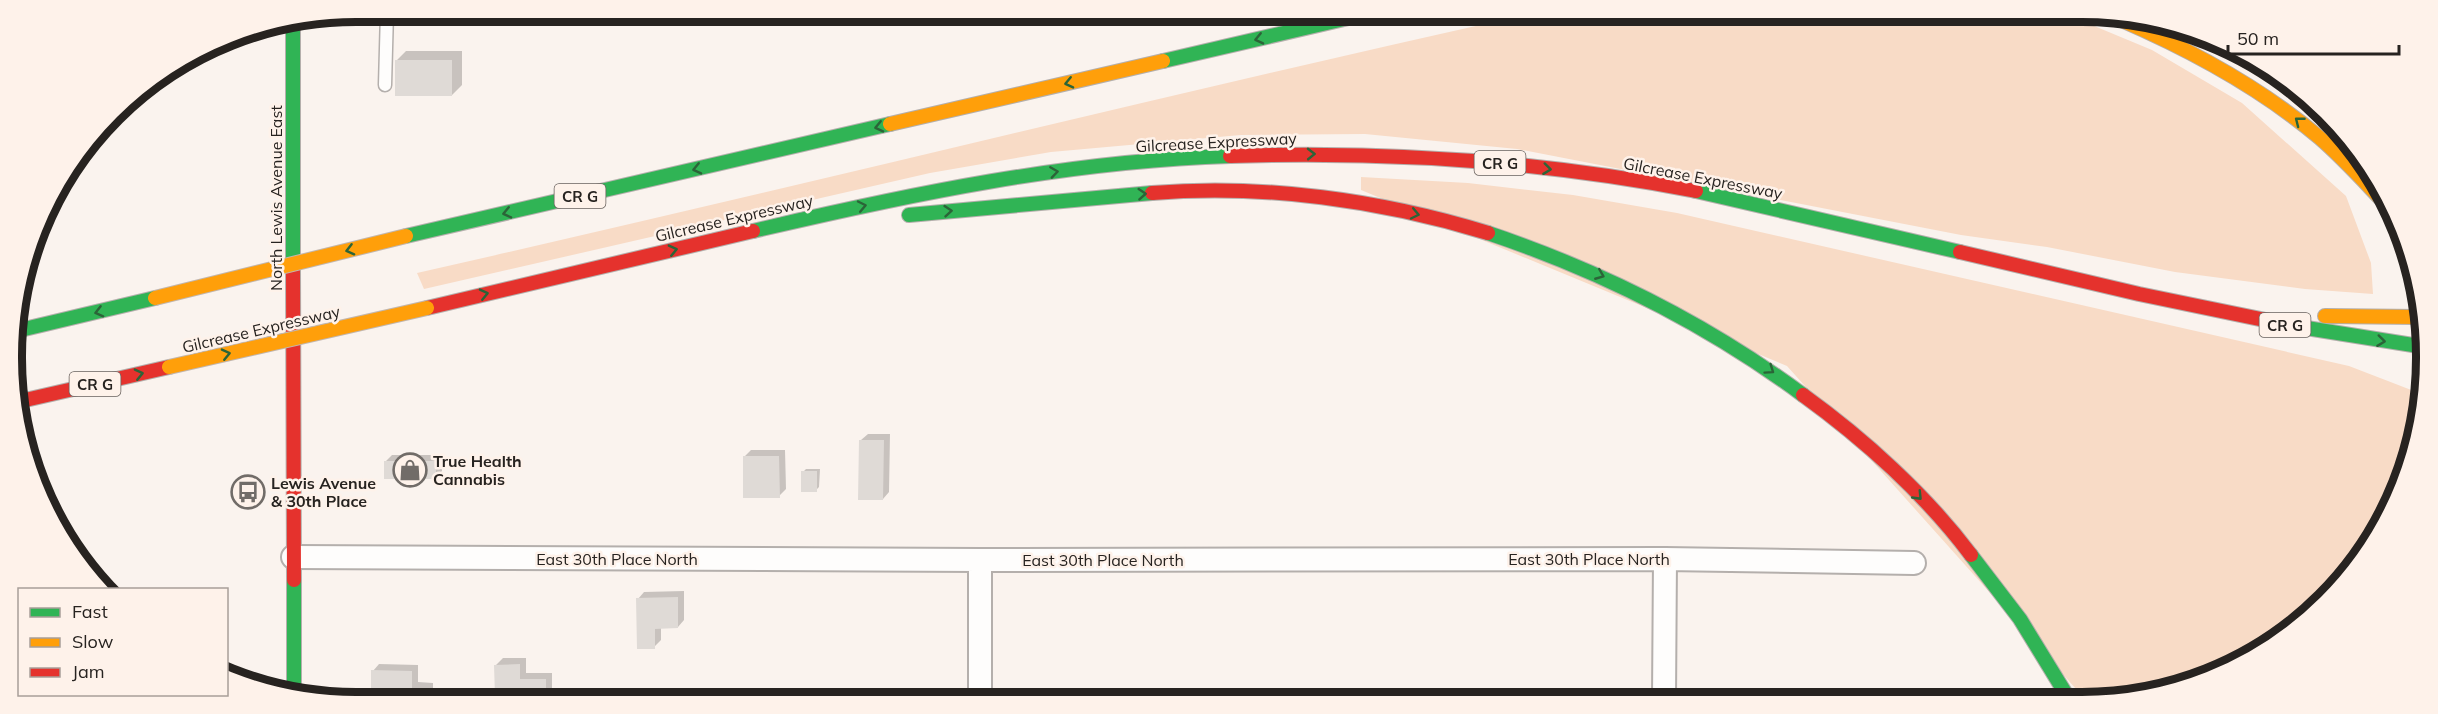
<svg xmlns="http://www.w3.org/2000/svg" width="2438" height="714" viewBox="0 0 2438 714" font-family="Mulish,sans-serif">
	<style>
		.green { fill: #f8dbc6 }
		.shadow { fill: #0003 }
		.building { fill: #dfdad6 }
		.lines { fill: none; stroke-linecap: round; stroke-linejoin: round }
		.lane-casing { stroke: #b4afac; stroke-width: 15 }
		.street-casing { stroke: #b4afac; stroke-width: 26 }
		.fast-casing { stroke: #b4afac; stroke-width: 16 }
		.slow-casing { stroke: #b4afac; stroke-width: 16 }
		.jam-casing { stroke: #b4afac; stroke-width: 16 }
		.lane { stroke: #fefdfc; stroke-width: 12 }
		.street { stroke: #fefdfc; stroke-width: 22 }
		.fast { stroke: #30b455; stroke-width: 14 }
		.slow { stroke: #ff9f0a; stroke-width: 14 }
		.jam { stroke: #e5322d; stroke-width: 14 }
		.slow-bridge-casing { stroke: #c2b6ad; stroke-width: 16; stroke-linecap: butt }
		.slow-bridge { stroke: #ff9f0a; stroke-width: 14 }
		.oneway { stroke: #2b6438 }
		.labels { text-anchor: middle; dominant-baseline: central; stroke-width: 5; stroke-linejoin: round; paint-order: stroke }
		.shield { fill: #fef2ea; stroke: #68615d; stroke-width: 1.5 }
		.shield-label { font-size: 15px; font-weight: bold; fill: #272320 }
		.street-label { font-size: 16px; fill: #272320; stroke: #fef2ea }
		.poi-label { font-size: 16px; font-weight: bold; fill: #272320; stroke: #fef2ea; text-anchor: start }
		.rim { fill: none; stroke: #272320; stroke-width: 8 }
	</style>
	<rect width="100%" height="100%" fill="#faf3ee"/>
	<path class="green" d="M1520,16L2075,18L2152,50L2242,103L2346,196L2371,263L2373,294L2305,289L2175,272L2047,247L1961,235L1517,149L1365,134L1241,135L1051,152L930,173L424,289L417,273C785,190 1151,98 1520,16Z
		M2208,43L2273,70L2312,109L2257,68Z
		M1361,177L1468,183L1573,195L1677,213L2349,366L2419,393L2379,531L2309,616L2213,676L2126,699H2085L1787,366L1361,190Z"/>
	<path class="shadow" d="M406,51H462V85L452,95L396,61Z
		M868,434H890L889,492L883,499L861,440Z
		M751,450H785L786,489L779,496L744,457Z
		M392,455H442V471L435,478L385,462Z
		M806,469H820L819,487L816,490L803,472Z
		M684,591V620L678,627H661V640L654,647L638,599L644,592Z
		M503,658H526V673H552V691L547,696H497L496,665Z
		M379,664L418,665V682L433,683V696L373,695V671Z"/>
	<path class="building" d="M395,60H452V96H395Z
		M859,440H884L883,500H858Z
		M743,456H779L780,498H743Z
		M384,461H436V479H384Z
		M801,471H817V492H801Z
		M678,597V628L655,629V649H637L636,598Z
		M520,664V679H546V696H495L494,665Z
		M371,670L412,671V688L427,689V696L371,695Z"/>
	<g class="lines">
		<defs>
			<path id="lane" d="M385,85L387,12"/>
			<path id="street" d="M293,557L980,560L1665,559L1914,563
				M980,697V560
				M1664,698L1665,559"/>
			<path id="fast" d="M293,25V269
				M1163,61L1357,16
				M1696,191L1960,252
				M909,215L1152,193
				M753,231C910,194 1069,161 1230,156
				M1488,233C1601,271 1707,324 1803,395
				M406,236L890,124
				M2294,326L2419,346
				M16,331L155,298
				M1971,555L2020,619L2069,699
				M294,580V695"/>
			<path id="slow" d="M2119,19C2191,50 2260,87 2320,138C2342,157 2362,179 2382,200
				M890,124L1163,61
				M2325,316L2419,317"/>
			<path id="jam" d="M1230,156C1386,151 1543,161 1696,191
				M1152,193C1264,184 1381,200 1488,233
				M1960,252L2139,294L2294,326
				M293,269L294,580
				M427,308L753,231
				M1803,395C1864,439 1926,495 1971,555
				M21,401L169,367"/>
		</defs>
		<use href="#lane" class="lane-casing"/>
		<use href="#street" class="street-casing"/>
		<use href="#fast" class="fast-casing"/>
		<use href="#slow" class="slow-casing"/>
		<use href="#jam" class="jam-casing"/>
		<use href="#lane" class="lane"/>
		<use href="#street" class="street"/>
		<use href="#fast" class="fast"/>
		<use href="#slow" class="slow"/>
		<use href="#jam" class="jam"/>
		<defs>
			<path id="slow-bridge" d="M155,298L406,236
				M169,367L427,308"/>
		</defs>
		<use href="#slow-bridge" class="slow-bridge-casing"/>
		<use href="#slow-bridge" class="slow-bridge"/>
	</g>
	<defs><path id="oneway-chevron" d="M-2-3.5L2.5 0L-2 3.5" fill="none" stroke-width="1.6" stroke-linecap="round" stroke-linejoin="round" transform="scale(1.5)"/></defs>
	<g class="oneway">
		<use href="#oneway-chevron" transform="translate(1259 39) rotate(167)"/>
		<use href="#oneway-chevron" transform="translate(1069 83) rotate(167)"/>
		<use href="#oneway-chevron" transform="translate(2299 121) rotate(-142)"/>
		<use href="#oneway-chevron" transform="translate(879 127) rotate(167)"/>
		<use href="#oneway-chevron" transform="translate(1311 154) rotate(-1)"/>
		<use href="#oneway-chevron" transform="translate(697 169) rotate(167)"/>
		<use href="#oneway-chevron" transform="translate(1547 169) rotate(7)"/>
		<use href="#oneway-chevron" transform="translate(1054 172) rotate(-8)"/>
		<use href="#oneway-chevron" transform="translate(1142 194) rotate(-4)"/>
		<use href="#oneway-chevron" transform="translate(862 206) rotate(-12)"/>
		<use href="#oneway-chevron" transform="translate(948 211) rotate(-5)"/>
		<use href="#oneway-chevron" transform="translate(507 213) rotate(167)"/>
		<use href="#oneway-chevron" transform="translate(1415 214) rotate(12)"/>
		<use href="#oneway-chevron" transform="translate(350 250) rotate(166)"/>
		<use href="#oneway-chevron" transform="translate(673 250) rotate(-13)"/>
		<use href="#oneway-chevron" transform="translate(1600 275) rotate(22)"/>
		<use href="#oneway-chevron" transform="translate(484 294) rotate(-13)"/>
		<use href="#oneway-chevron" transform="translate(99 312) rotate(166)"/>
		<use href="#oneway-chevron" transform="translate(2381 341) rotate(7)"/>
		<use href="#oneway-chevron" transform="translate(226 354) rotate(-13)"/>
		<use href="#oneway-chevron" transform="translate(1770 370) rotate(35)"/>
		<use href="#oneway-chevron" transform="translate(139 374) rotate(-13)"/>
		<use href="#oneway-chevron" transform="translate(1918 496) rotate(46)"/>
	</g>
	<defs>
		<symbol id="shop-ring" viewBox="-11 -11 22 22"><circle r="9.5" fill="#fef2ea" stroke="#716c68" stroke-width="1.5"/><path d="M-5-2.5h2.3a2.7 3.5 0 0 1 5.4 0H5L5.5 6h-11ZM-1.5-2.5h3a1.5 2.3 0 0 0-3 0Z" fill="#716c68"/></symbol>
		<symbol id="bus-ring" viewBox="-11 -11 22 22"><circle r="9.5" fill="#fef2ea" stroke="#716c68" stroke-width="1.5"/><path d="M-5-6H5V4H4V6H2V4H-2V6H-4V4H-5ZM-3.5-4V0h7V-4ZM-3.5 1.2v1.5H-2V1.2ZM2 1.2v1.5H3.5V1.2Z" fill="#716c68"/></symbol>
	</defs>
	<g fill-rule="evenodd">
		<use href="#shop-ring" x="391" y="451" width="38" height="38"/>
		<use href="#bus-ring" x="229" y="473" width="38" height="38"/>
	</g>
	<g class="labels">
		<g class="shield">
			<rect x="1474.5" y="151" width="51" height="24" rx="4.5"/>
			<rect x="554.5" y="184" width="51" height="24" rx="4.5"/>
			<rect x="2259.5" y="313" width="51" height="24" rx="4.5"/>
			<rect x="69.5" y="372" width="51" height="24" rx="4.5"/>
		</g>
		<g class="shield-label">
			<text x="1500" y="163">CR G</text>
			<text x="580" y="196">CR G</text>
			<text x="2285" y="325">CR G</text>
			<text x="95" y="384">CR G</text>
		</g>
		<g class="street-label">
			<text transform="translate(1216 142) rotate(-3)">Gilcrease Expressway</text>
			<text transform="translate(1703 178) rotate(11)">Gilcrease Expressway</text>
			<text transform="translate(276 198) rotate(-90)">North Lewis Avenue East</text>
			<text transform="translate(734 218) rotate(-13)">Gilcrease Expressway</text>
			<text transform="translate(261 329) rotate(-13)">Gilcrease Expressway</text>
			<text x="617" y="559">East 30th Place North</text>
			<text x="1589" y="559">East 30th Place North</text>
			<text x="1103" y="560">East 30th Place North</text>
		</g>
		<g class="poi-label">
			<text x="433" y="461">True Health<tspan x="433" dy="18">Cannabis</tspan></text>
			<text x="271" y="483">Lewis Avenue<tspan x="271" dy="18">&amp; 30th Place</tspan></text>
		</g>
	</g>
	<path d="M0 0H2438V714H0ZM356 22H2082A334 334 0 0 1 2416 356V358A334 334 0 0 1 2082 692H356A334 334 0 0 1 22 358V356A334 334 0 0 1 356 22Z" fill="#fef2ea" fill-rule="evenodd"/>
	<path class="rim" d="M356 22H2082A334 334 0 0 1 2416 356V358A334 334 0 0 1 2082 692H356A334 334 0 0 1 22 358V356A334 334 0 0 1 356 22Z"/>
	<rect x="18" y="588" width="210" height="108" fill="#fef2ea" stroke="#a89f99" stroke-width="1.5"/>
	<rect x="30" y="608" width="30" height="9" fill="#30b455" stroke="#a89f99" stroke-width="1.5"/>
	<text x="72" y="618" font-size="18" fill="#272320">Fast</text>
	<rect x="30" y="638" width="30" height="9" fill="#ff9f0a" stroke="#a89f99" stroke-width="1.5"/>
	<text x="72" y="648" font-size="18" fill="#272320">Slow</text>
	<rect x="30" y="668" width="30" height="9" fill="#e5322d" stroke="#a89f99" stroke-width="1.5"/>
	<text x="72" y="678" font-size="18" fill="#272320">Jam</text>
	<path d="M2228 45v9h171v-9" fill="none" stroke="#272320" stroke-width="3"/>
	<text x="2237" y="45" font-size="18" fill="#272320" stroke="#fef2ea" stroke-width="4.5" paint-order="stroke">50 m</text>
</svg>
